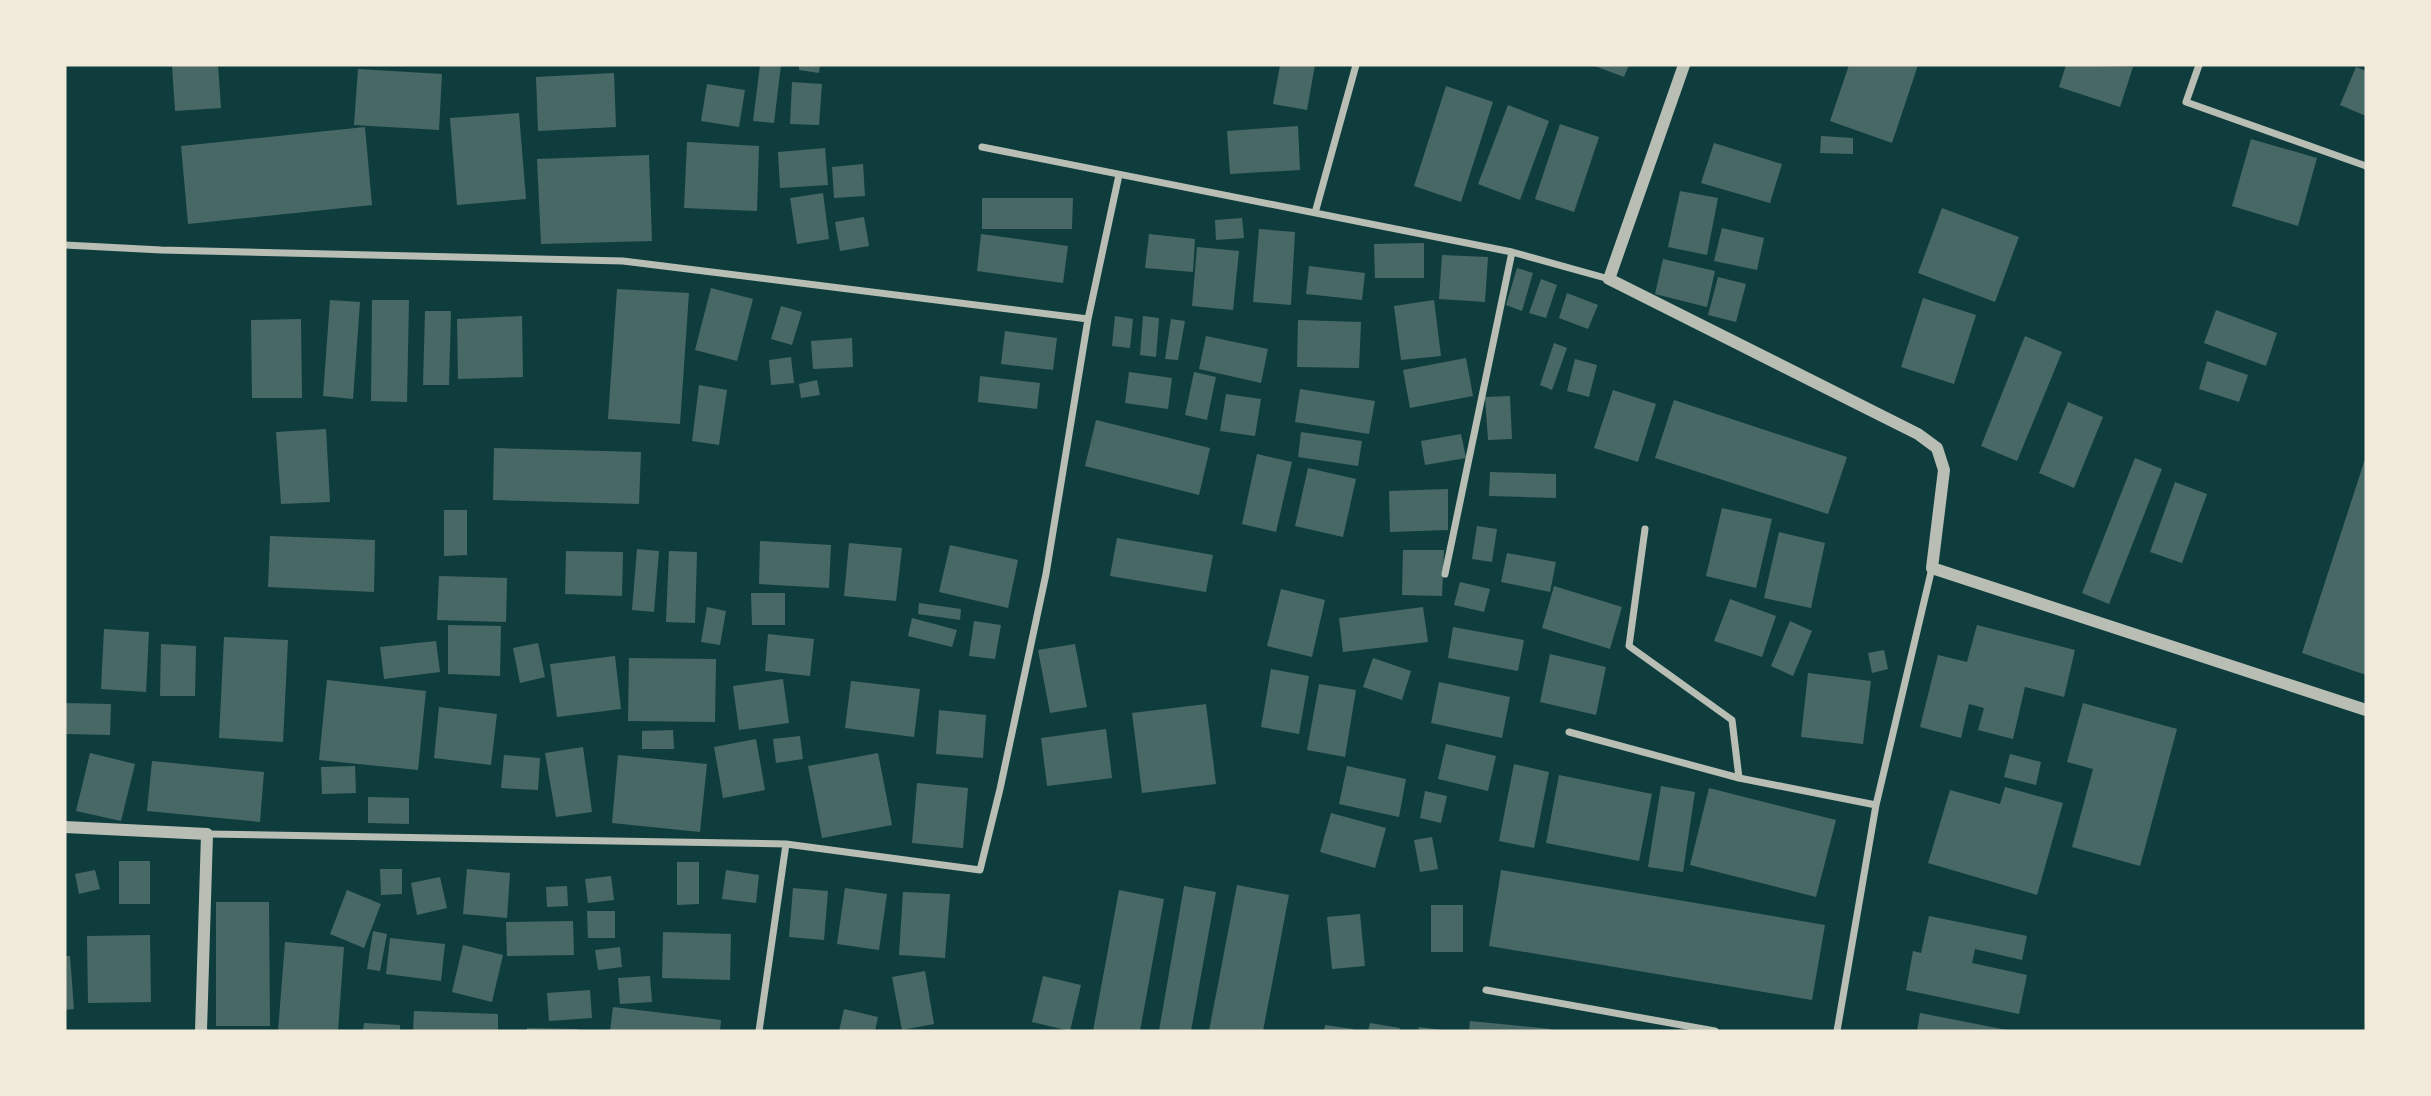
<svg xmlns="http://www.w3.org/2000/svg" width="2431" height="1096" viewBox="0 0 2431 1096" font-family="'Fira Sans Condensed',sans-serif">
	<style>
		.building { fill: #486865 }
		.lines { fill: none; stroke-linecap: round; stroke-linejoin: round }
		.minor { stroke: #b8beb3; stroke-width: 7 }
		.tertiary { stroke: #b8beb3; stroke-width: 12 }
	</style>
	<rect width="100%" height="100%" fill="#0f3d3e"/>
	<path class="building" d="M172,65H218L221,108L175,111Z
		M760,65H781L774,123L753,121Z
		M799,65H820L819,73L799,70Z
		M1280,65H1315L1307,110L1273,104Z
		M1592,65H1629L1624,77Z
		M1849,65H1918L1892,143L1830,121Z
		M2066,65L2133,67L2120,107L2059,87Z
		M2356,67L2366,71V116L2340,105Z
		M358,69L442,74L439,130L354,125Z
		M614,73L616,127L538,131L536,77Z
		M792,82L822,84L819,125L790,124Z
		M707,84L745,90L739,127L701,121Z
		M1446,86L1493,102L1461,202L1414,186Z
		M1508,105L1549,121L1520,200L1478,184Z
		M519,113L526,199L457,205L450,118Z
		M1560,124L1599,137L1574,212L1535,199Z
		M1298,126L1300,170L1230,174L1227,131Z
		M365,127L372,205L188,224L181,146Z
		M1821,136L1853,138V154L1820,153Z
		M2251,139L2317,158L2298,226L2232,206Z
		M687,142L759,146L757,211L684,208Z
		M1714,143L1782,164L1770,203L1701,183Z
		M825,148L828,185L780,188L778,152Z
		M649,155L652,241L541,244L537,159Z
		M863,164L865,196L834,198L832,167Z
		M1680,191L1718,198L1707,255L1668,247Z
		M823,193L829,239L797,244L790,198Z
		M982,198H1073L1072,229H982Z
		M1942,208L2019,237L1995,302L1918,273Z
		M864,217L869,246L840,251L835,222Z
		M1242,218L1244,238L1216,240L1215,220Z
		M1722,228L1764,238L1757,270L1714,261Z
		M1259,229L1295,232L1291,305L1253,302Z
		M981,234L1068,246L1063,283L977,271Z
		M1149,234L1195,239L1193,272L1145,268Z
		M1424,243V278H1375L1374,244Z
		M1197,247L1239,251L1233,310L1192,306Z
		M1442,255L1488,257L1485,302L1439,299Z
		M1663,259L1715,271L1707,307L1655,294Z
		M1309,266L1365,273L1362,300L1306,294Z
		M1517,268L1533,273L1522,311L1506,305Z
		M1718,277L1746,284L1736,322L1708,315Z
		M1541,279L1557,285L1546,318L1529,313Z
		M711,288L753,299L737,361L695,350Z
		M617,289L689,293L680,424L608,419Z
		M1567,293L1598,305L1588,329L1559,318Z
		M1923,298L1976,315L1954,384L1901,367Z
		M330,300L360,302L353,399L323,396Z
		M372,300H409L407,402L371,401Z
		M1434,300L1441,356L1401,360L1394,306Z
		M781,306L802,312L792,345L771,339Z
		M2216,310L2277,333L2266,366L2204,343Z
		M425,311H451L449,385H423Z
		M522,316L523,377L458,379L457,319Z
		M1115,316L1133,319L1130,348L1112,346Z
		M1143,316L1159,318L1156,357L1140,355Z
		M301,319L302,398H252L251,320Z
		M1171,319L1185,321L1178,360L1165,359Z
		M1298,320L1361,322L1359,368L1297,367Z
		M1005,331L1057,338L1053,370L1001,364Z
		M1206,336L1268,349L1261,383L1199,369Z
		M2025,336L2062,352L2017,461L1981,446Z
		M852,338L853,367L813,369L811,341Z
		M1554,343L1567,348L1552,390L1540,385Z
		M791,357L794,383L771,385L769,360Z
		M1466,358L1473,396L1410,408L1403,370Z
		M1575,359L1597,365L1589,397L1567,391Z
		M2207,361L2248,375L2239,402L2199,389Z
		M1129,372L1172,378L1168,409L1125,403Z
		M1194,372L1216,377L1207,420L1185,415Z
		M980,376L1040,383L1037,409L978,402Z
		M817,380L820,395L801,398L799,384Z
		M699,385L727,390L719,445L692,441Z
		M1300,389L1375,401L1369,434L1295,422Z
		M1613,390L1656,404L1638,462L1594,448Z
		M1226,394L1261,399L1255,436L1220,431Z
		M1510,396L1512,439L1488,440L1485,397Z
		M1674,400L1847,457L1828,514L1655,458Z
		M2068,402L2103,417L2074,488L2039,473Z
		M1096,420L1210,448L1199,495L1085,466Z
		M326,429L330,502L281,504L276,432Z
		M1301,432L1362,441L1358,466L1298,457Z
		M1461,434L1466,458L1425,465L1421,441Z
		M494,448L641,452L639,504L493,500Z
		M1257,454L1292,462L1276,532L1242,524Z
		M2366,456V675L2302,653Z
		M2135,458L2162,469L2109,604L2082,593Z
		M1308,468L1356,479L1343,537L1295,526Z
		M1490,472L1556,474V498L1489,496Z
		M2175,482L2207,494L2182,563L2150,552Z
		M1448,489V530L1390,532L1389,491Z
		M1722,508L1772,519L1756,588L1706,576Z
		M444,510H467V555L444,556Z
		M1477,526L1497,529L1492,562L1472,559Z
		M1779,532L1825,543L1811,608L1764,598Z
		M270,536L375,540L374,592L268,587Z
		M1117,538L1213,555L1206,592L1110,576Z
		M760,541L831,545L829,588L759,584Z
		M849,543L902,548L896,601L844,596Z
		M950,545L1018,560L1008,608L939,592Z
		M637,549L659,551L654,612L632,610Z
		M1403,550H1444L1442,596L1402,595Z
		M566,551L623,552L622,596L565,594Z
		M669,551L697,552L695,623L666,622Z
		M1507,553L1556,562L1550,592L1501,582Z
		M439,576L507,578L506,622L437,620Z
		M1460,582L1490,589L1484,612L1454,605Z
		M1554,586L1622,607L1610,649L1542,628Z
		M1281,589L1325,600L1312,657L1267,646Z
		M751,593H785V625H752Z
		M1730,599L1776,616L1762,657L1714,641Z
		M919,603L961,609L960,620L918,614Z
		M707,607L726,611L720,645L701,642Z
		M1423,607L1428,642L1343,652L1339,618Z
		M912,618L957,630L952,647L908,636Z
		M974,621L1001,625L995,659L969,656Z
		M1790,621L1812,631L1793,676L1771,666Z
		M448,625L501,626L500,676L448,674Z
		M1977,625L2075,650L2064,697L2025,687L2013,739L1978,730L1984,708L1969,704L1961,738L1920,727L1938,655L1967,662Z
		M1453,627L1524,640L1518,671L1448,658Z
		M104,629L149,632L146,692L101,689Z
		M768,634L814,639L810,676L765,671Z
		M224,637L288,640L283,742L219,738Z
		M436,641L440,672L384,679L380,647Z
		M538,643L545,677L520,683L513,648Z
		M161,644L196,646L195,696H160Z
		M1075,644L1087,707L1050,713L1038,650Z
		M1884,650L1888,669L1872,673L1868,653Z
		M1550,654L1606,667L1596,715L1540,702Z
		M615,656L621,709L557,717L550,664Z
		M629,658L716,659L715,722L628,721Z
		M1373,658L1411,671L1402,700L1363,687Z
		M1271,669L1309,676L1299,734L1261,727Z
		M1808,673L1871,681L1863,744L1801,737Z
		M783,679L789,723L739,730L733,686Z
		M327,680L426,691L418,770L319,760Z
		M851,681L920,689L914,737L845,728Z
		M1439,682L1510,697L1502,738L1431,723Z
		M1319,684L1356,690L1345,757L1307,750Z
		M65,703L111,704L110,735L65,734Z
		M2083,703L2177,729L2140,866L2072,847L2093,769L2067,762Z
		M1206,704L1216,784L1142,793L1132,713Z
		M439,707L497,714L491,765L434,758Z
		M939,710L986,715L983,758L936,754Z
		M1106,729L1112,778L1047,786L1041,738Z
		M673,730L674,749H642V731Z
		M800,736L803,759L776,763L773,739Z
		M756,739L765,790L723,798L714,747Z
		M1446,744L1496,756L1488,791L1438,779Z
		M583,747L592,812L556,817L545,753Z
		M90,753L135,764L121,821L76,811Z
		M878,753L892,825L822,838L808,766Z
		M2010,754L2041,762L2036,785L2004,777Z
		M504,755L540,758L538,790L501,788Z
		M618,755L707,764L700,832L612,823Z
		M152,761L264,772L260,822L147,811Z
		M1514,764L1549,772L1534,848L1499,841Z
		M355,766L356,793L322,794L321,767Z
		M1347,766L1406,779L1399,817L1339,804Z
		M1559,775L1652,794L1639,861L1546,843Z
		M917,783L968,788L963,848L912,843Z
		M1661,786L1695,792L1683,872L1648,867Z
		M2005,787L2063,803L2037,895L1928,863L1950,790L2000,804Z
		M1709,788L1836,820L1816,897L1690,865Z
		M1425,791L1447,796L1441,823L1420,818Z
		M368,797L409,798V824L368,823Z
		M1331,813L1386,828L1375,868L1320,852Z
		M1432,837L1438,869L1420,872L1414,840Z
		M119,861H150V904H119Z
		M677,862H699V904L677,905Z
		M380,869H402V894L381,895Z
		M467,869L510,873L507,918L463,914Z
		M95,870L100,889L79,894L75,874Z
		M726,870L759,875L756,903L722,899Z
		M1501,870L1825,925L1812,1000L1489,946Z
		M611,876L614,900L588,903L585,879Z
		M440,877L447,908L417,915L411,883Z
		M1237,885L1289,895L1263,1031H1209Z
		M567,886L568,906L547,907L546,887Z
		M1184,886L1216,892L1191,1031H1159Z
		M793,888L828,891L824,940L789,937Z
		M845,888L887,894L879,950L837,944Z
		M347,890L381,904L364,948L330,934Z
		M1119,890L1164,899L1140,1031H1093Z
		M903,892L950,894L945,958L899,955Z
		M216,902H269L270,1026H216Z
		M1431,905H1463V952H1431Z
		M587,911H615V938H588Z
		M1360,914L1365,966L1332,969L1327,917Z
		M1929,916L2027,936L2022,960L1975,949L1972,963L2027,975L2019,1014L1906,990L1913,951L1921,953Z
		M573,921L574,955L507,956L506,922Z
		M373,931L387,934L380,971L367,969Z
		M663,932L731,934L730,980L662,978Z
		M150,935L151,1002L88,1003L87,936Z
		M390,938L445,944L441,981L386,974Z
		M285,942L344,947L338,1031H278Z
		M463,945L503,955L492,1002L452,992Z
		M620,947L622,967L598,970L595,950Z
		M65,956H70L74,1009L65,1010Z
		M925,971L934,1024L902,1030L892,977Z
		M650,976L652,1002L620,1004L618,978Z
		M1043,976L1081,985L1070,1031L1032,1022Z
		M590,990L592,1018L549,1021L547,993Z
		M613,1007L721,1020L720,1031H610Z
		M844,1009L878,1017L875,1031H839Z
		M414,1011L498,1014V1031H413Z
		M1920,1013L2007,1030V1031H1917Z
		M1470,1021L1551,1029L1550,1031H1469Z
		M364,1023L400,1025V1031H363Z
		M1370,1023L1400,1028L1399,1031H1368Z
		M1325,1025L1353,1029V1031H1324Z
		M1419,1027L1442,1030V1031H1418Z
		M527,1028L578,1029V1031H527Z"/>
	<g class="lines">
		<path class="minor" d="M2199,65L2186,102L2366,166
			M982,147L1512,252L1609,279
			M1315,213L1356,65
			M65,245L161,250L623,261L1088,319
			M1645,529L1629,646L1732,720L1739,778
			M1445,574L1512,252
			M1569,732L1739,778L1876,805
			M207,834L786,844
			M1486,990L1715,1031
			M759,1031L786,844L980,870L1000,789L1046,574L1088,319L1119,175
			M1837,1031L1876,805L1932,568"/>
		<path class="tertiary" d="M1684,65L1609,279L1918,434L1937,448L1944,470L1932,568L2366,710
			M65,827L207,834L201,1031"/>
	</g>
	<rect width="2431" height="1096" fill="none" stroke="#f1e9da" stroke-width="133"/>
</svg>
